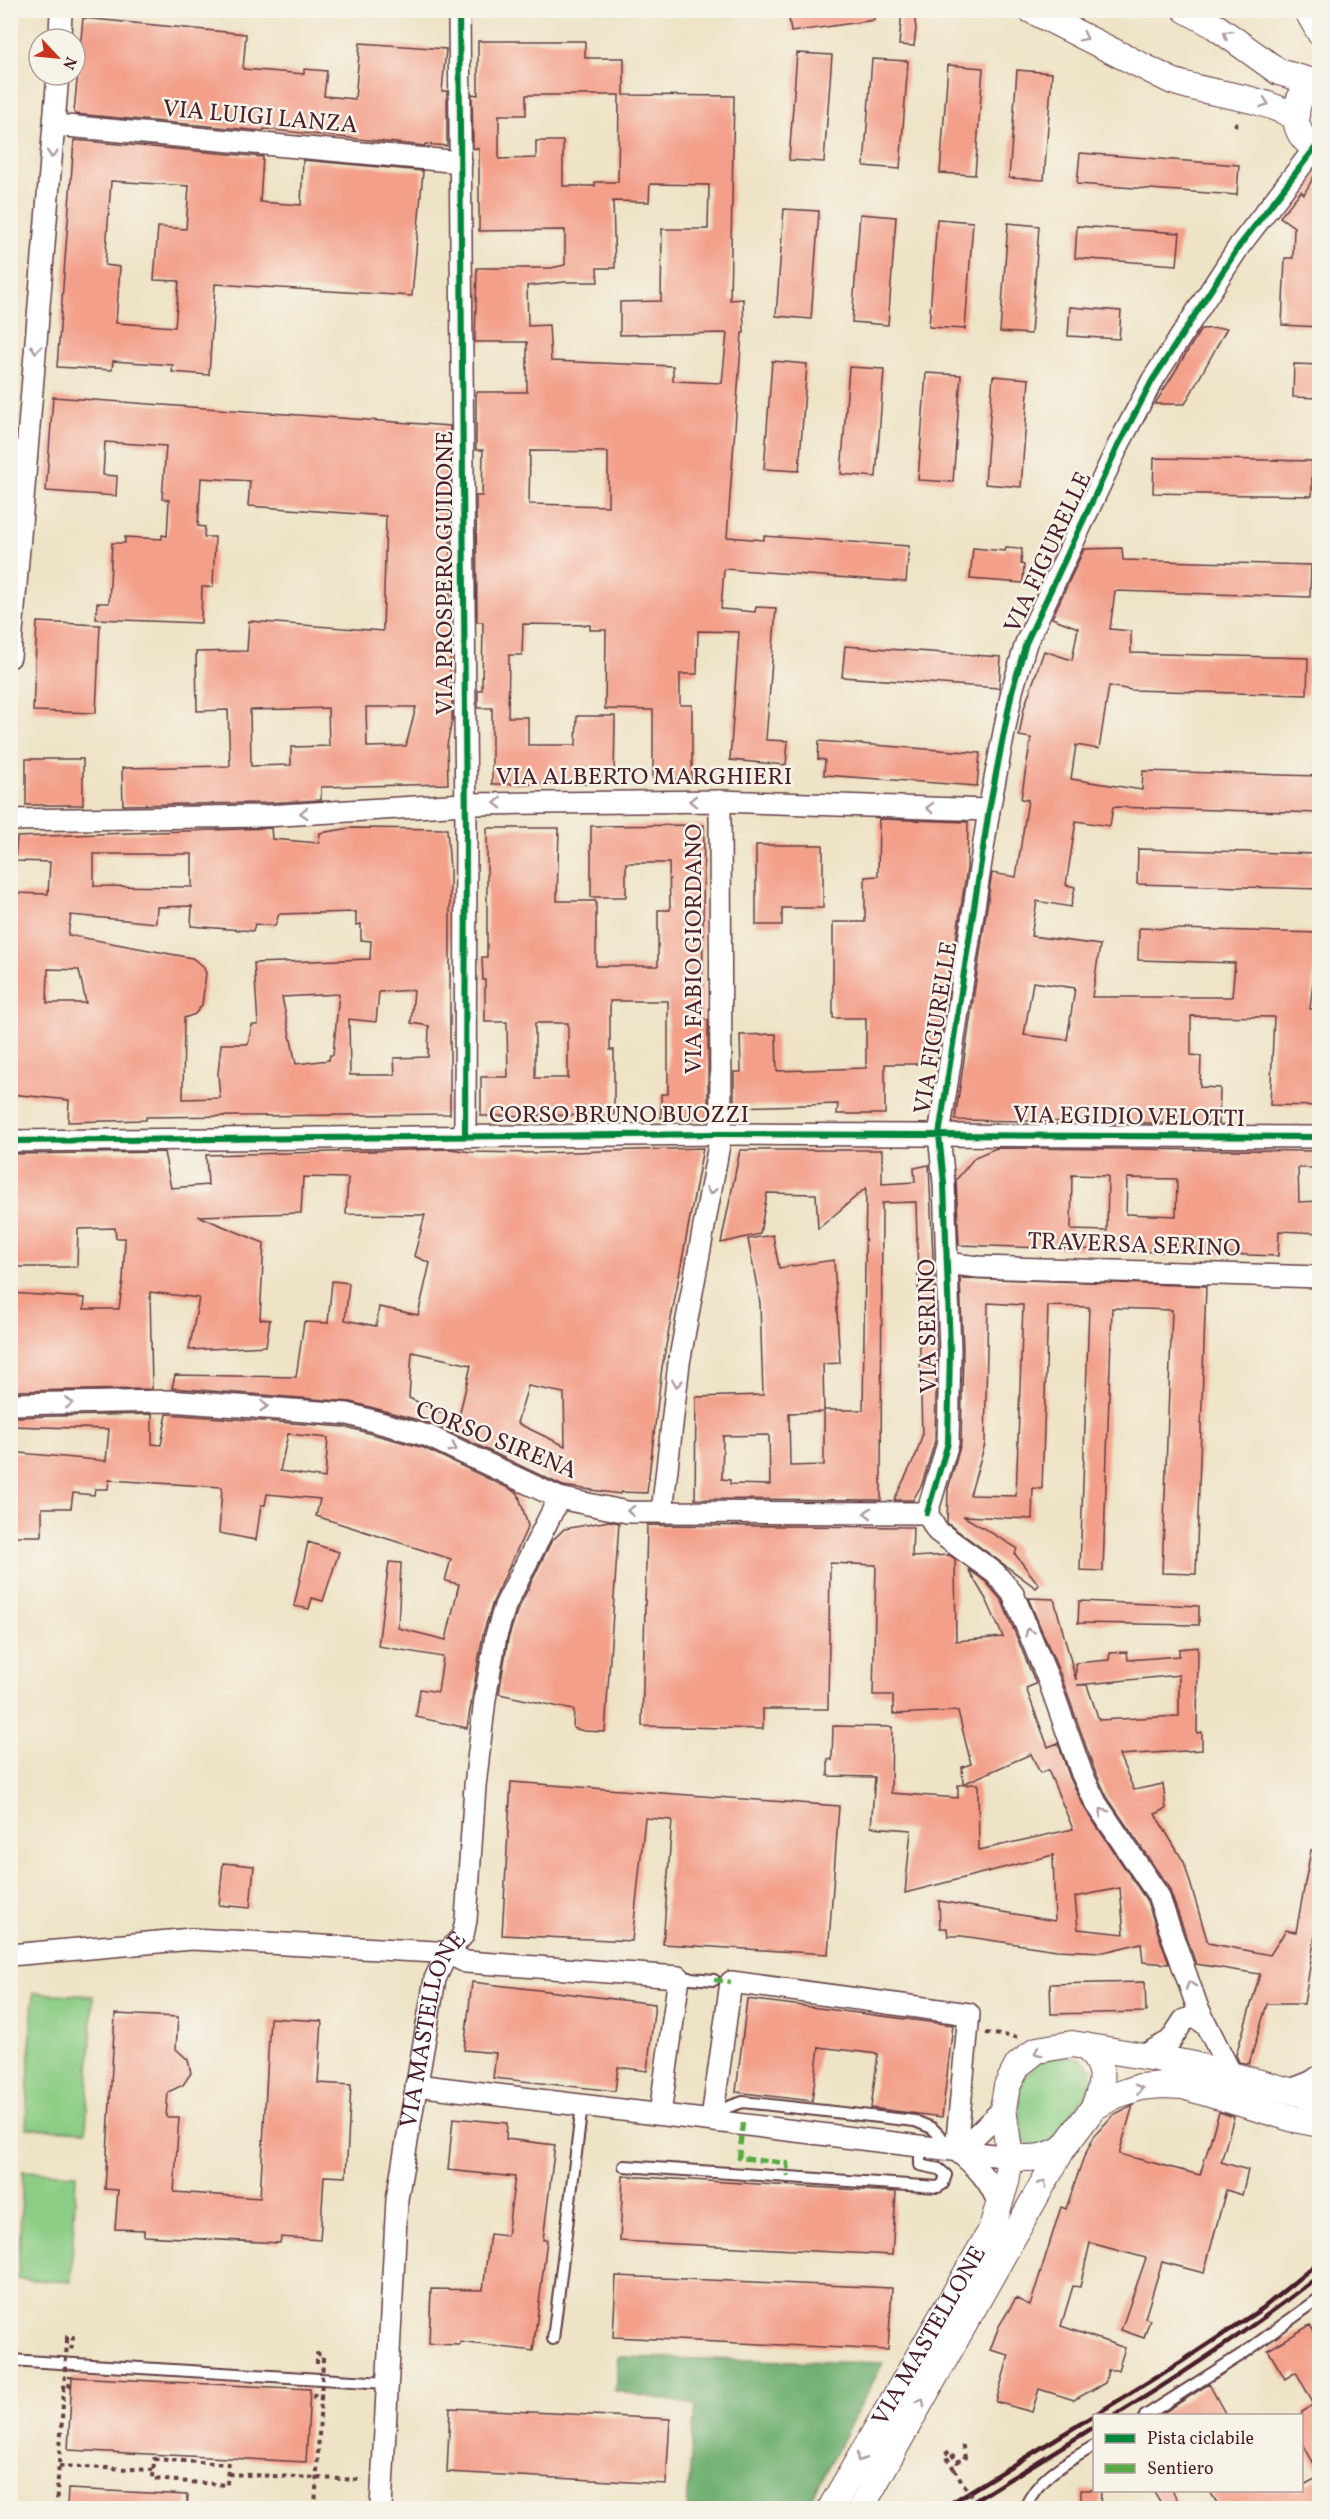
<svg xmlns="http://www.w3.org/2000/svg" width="1330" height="2519" viewBox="0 0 1330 2519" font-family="Vollkorn,serif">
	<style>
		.green { fill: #8ccd85; stroke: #6b7658; stroke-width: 1.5 }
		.forest { fill: #71b072; stroke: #5e684e; stroke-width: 1.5 }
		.building { fill: #f39f89; fill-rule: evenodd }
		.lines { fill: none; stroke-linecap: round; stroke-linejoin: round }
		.service-casing { stroke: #633c42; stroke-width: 14 }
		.minor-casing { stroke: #633c42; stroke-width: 24 }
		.tertiary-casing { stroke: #633c42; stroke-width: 28 }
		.path { stroke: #633c42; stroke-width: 4; stroke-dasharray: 4.5 4.5; stroke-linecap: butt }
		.service { stroke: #fff; stroke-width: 10 }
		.minor { stroke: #fff; stroke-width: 21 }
		.tertiary { stroke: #fff; stroke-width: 26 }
		.rail { stroke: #4a1f2b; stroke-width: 4.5 }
		.path-bridge { stroke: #633c42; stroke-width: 4; stroke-dasharray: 4.5 4.5; stroke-linecap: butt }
		.quiet { stroke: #57aa44; stroke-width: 4.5; stroke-dasharray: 9 4.5; stroke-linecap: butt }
		.cycleway-casing { stroke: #f7f3e8; stroke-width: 10 }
		.cycleway { stroke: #00873e; stroke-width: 6 }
		.oneway { stroke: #ae9aa0 }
		.labels { text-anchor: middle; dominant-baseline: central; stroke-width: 5; stroke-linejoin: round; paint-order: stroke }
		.street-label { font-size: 24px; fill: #4a1f2b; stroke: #f7f3e8 }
	</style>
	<rect width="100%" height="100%" fill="#f7f3e8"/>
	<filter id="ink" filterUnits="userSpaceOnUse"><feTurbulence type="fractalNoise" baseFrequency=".0167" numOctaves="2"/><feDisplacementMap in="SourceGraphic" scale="12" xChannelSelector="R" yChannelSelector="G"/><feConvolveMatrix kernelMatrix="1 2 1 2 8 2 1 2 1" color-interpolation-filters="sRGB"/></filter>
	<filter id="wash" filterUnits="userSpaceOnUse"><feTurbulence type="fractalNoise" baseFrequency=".008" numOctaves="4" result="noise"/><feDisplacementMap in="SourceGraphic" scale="24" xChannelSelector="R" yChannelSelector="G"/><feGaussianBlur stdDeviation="1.35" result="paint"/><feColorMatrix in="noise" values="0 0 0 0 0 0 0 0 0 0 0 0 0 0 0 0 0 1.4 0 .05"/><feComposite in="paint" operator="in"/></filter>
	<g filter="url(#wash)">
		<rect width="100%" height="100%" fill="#eee3c6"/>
		<path class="green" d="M33,1993L93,1996L86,2131L26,2128Z
			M1057,2055L1081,2059L1093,2070L1088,2091L1053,2141L1035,2147L1029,2145L1023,2138L1020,2118L1019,2093L1022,2082L1035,2064Z
			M23,2171L76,2174L71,2282L18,2279Z"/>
		<path class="forest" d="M618,2357L883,2363L806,2508H687L695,2405L615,2391Z"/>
		<g id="blocks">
			<path class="building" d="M788,10H873L874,20L791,32Z
				M902,10H913L916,28L914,46L899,45Z
				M83,18L246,34L243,69L304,74V69L327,71L324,96L355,99L360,43L446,49L442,91H447V146L425,144V146L264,129V131L75,114L74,112Z
				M478,41H585V58H624V95L734,96L730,300L743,299L744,333H742L727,537L764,540V536L909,546L906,582L724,569L721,609L755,612L756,607L776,608L766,740L788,741L786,765L730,760L739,632L698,631L697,674H680V705H692V779H653V710L605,709L606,630H590V625L523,624L522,655H509L508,717H528V745H576L577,716H615L614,784H492V708H478V690H482L483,622H477L476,496H482L483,450H476V392H527V342H475L477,268H551L565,265V230L479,231V149L473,148L472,94L478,95ZM526,95H619L618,182H595V186H563V141H536V158L499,159V115H526ZM650,184L709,185L708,229H662L661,301L620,302V335L727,333L722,383L673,381V366L551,361L549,325L528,326L527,286L565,282H598L597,268H615L613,201L649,202ZM530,451L608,452V506L529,504Z
				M797,53L832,55L824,162L789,160Z
				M872,59L908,61L900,169L864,166Z
				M948,65L983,68L975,175L940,173Z
				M1017,70L1052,73L1044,180L1009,178Z
				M74,140L263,157L260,202L301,205L303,160L423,171L412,296L215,284L209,375L172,372L173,365L113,361L112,370L57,367ZM111,181L189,186L186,229L158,227L154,280L179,281L175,327L116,323L120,267L105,265Z
				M1080,153L1239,165L1237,195L1077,184Z
				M1320,166V327L1282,325L1285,258H1293L1294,227L1280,217L1301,191L1304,194Z
				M784,209L819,211L811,319L776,316Z
				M860,214L896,217L888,325L852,322Z
				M937,219L973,222L965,329L929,327Z
				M1008,223L1039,226L1031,334L1000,332Z
				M1077,226L1180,233L1177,265L1075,258Z
				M1070,307L1121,311L1119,339L1068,336Z
				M1227,328L1185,404H1155L1201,329Z
				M772,361L807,364L799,471L764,469Z
				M1294,364L1320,365V398L1293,397Z
				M849,367L884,369L876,477L841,474Z
				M926,373L961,375L953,482L918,480Z
				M993,376L1029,379L1021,487L985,484Z
				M53,397L450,426V689H452V720L447,745L448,784L321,787V800L265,803L123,805L122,768L230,766L228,710L197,711L196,652L247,651L249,621L383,631L386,516L248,506L250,481L201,478L198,526L205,527L204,537H215L213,587H202L201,623L96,619L97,603H109L112,543H125V537L162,539V535L167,536L169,500L162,499L166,446L105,442L103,475L117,476L116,496L46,491ZM366,707H416L406,746L367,747ZM328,708L329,746L291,747V765L251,766L250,710Z
				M1154,458L1312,461V496L1153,493Z
				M973,548L1005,551L1006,548L1022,549L1021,564L1024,565L1023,583L970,579Z
				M1122,548L1123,560L1311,565L1310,597L1115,591L1110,629L1131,631V653L1308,658L1307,695L1131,690L1109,686L1099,749L1076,745L1071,779L1142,790L1143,771L1320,776V813L1113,807L1110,826L1076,821L1066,885L1075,887L1071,907L1037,901L1031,936L1100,945L1092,997H1232L1235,963L1138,960L1139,928L1320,933V965H1315L1310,1009H1320V1106L1270,1105L1274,1017L1191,1016V1055L1201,1056L1200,1087L1220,1088L1219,1124L955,1120L992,873L1016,877L1028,800L1021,799L1031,738L1019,736L1024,708L1044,651L1072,660L1078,628L1052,618L1084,549ZM1033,982L1075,988L1067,1040L1024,1035Z
				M37,622L100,625L96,713L33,711Z
				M845,646L1001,657L999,688L842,677Z
				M819,741L980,753L977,786L824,775L825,760L818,759Z
				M26,759H83V805H26Z
				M879,819L968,822L967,868L937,1064H885V1114H837L838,1104L734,1107V1072H741L740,1035L776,1034L777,1071L866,1068V1018H833V922H865V877L878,876Z
				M704,825L702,1020H708V1118H661V1094H668V1001H610V1050H614V1115L481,1116V1077H508L507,1022H485V980H483L482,957H487V828H559L557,901H596V966H658V910H670L669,863H626V897H591V826ZM535,1023H568V1078H535Z
				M271,828L272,839L319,843L320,833L351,828L447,829L450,869V1114L146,1117V1120L68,1122L69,1100L10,1094L12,893L48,894L50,862L15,861L17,837ZM94,854H192V887L94,886ZM192,906L191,926L253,931L255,924L275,926L279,914L356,912V925L361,924V940L371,941L370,959L254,963L258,1025H252L248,1044H221L218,1074L220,1098L183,1099L184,1018L195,1014L202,1005L206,973L203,966L192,958L68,935L71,915L156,923L157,907ZM48,969L79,970L86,1003H47ZM414,990L411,1023L429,1026L428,1057L394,1058L395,1075H350L349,1019L376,1022L379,992ZM339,994L333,1055H330L329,1060L296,1064L282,997Z
				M756,845H823V908H782V925H756Z
				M1138,849L1320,854V889L1137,884Z
				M703,1148L662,1367L647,1493L621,1492L620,1494L563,1486L433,1424L351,1402L172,1388L175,1375L296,1377L304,1322L328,1323L332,1281L349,1283L345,1320L376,1326L379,1307L418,1315L430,1263L414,1256L425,1215L346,1214L348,1178L303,1177L301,1213L198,1216L264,1243L260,1319L270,1320L266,1346L189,1350L199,1298L150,1292L152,1389L10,1391V1293L85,1298L84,1309H119L123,1280L125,1238H116L115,1228L78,1229L77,1267H10V1154L164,1152L171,1188L208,1185L206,1155L450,1149L471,1152L541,1153ZM412,1352L471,1365L458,1421L409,1398ZM528,1386L564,1393L565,1446L517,1423Z
				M996,1148L1320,1151V1168H1298L1299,1202L1320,1201V1233L1279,1231L1278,1256L959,1245L956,1180L975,1157ZM1072,1175L1108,1176L1107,1231L1071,1230ZM1127,1178L1177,1179L1176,1216L1126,1214Z
				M740,1150H882V1184L915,1182L914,1168L929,1165L937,1350L935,1441L922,1484L913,1500H894L916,1455L922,1436L916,1202L882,1203L881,1500L695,1499L696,1397L763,1395L760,1303L748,1239L773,1235L779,1268L834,1260L840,1363L823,1364L824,1412L789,1413L790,1466L824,1465V1410H863L866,1188L818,1229L816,1194L767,1193L760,1234L721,1243ZM769,1435L770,1485L730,1484V1480L722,1479L723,1436Z
				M960,1278L1206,1286L1196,1574L1162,1573L1172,1310L1112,1308L1103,1571L1080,1570L1089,1307L1048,1306L1042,1489L1033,1488L1032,1519L963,1516L1017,1548L1015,1554L1039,1585L1036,1588L947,1523L948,1489L961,1443L963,1350ZM988,1303L1023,1305L1016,1496L970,1495L985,1444Z
				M152,1414V1444L161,1445L167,1414L346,1427L424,1448L518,1493L528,1526L493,1602L483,1634L467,1728L416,1717L420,1689L438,1692L443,1657L378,1646L389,1562L401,1563L398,1628L446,1640L459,1584L445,1581L451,1559L316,1516L320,1499L267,1494L265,1505H261L256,1540L219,1533L222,1487L109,1480L108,1489H95L94,1495L73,1493L71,1508H42V1536H10V1452L106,1461L109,1429L10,1426V1417ZM288,1434L328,1438L325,1478L280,1471Z
				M609,1521L619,1523L605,1732L584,1731L573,1728L574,1710L499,1694L508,1639L517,1611L551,1542L564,1529Z
				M647,1525L913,1527L912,1557L949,1555L955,1559L956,1641L1003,1637L987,1601L968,1569L986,1582L1002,1601L1036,1684L1026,1688L1048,1747L1058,1743L1070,1778L1085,1809L1147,1901L1169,1964L1143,1962L1141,1943L1104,1952L1057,1950L962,1936H948L947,1928H940L939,1901L1055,1921L1053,1855L905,1893L911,1830L871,1827L875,1777L828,1776V1759L832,1760L833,1726L892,1727L891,1793L958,1798V1785L978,1784L979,1850L1073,1829L1048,1770L1040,1773L1031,1754L963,1784L962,1767L971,1764L958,1711L893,1714V1695H873L876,1565L830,1563L828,1709H763V1729L642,1726ZM1120,1888L1124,1934L1078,1929L1075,1897Z
				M308,1542L339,1552L323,1601L312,1598L309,1609L294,1606Z
				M1028,1598L1054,1599L1076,1680V1663L1109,1660L1110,1653L1127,1652L1128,1660L1179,1656V1649L1198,1647L1197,1733L1202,1732V1750L1119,1755L1134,1790L1163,1784L1166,1809L1155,1814L1184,1862L1208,1943L1270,1955L1286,1930L1296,1932L1311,1850L1320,1851V1904L1304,2004H1267L1249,2064L1239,2062L1236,2055L1260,1974L1196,1964L1169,1888L1107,1797L1094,1769L1061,1676ZM1179,1675V1716L1099,1720L1087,1685H1077Z
				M1079,1601L1199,1606V1625L1078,1623Z
				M511,1782L839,1806L828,1954L663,1944L672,1820L645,1818L632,1941L502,1935Z
				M223,1863L254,1866L250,1908L219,1905Z
				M472,1982L655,2004L647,2071L618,2067L615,2091L493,2078L496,2053L464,2050Z
				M1145,1982L1146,2012L1051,2014L1050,1984Z
				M747,1999L953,2025L942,2117L871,2108L878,2054L819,2047L812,2101L736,2092Z
				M115,2014L178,2017L176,2049L188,2060L191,2073L183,2085L168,2092L166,2117H179L174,2192L260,2198L270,2018L322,2021L318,2083L351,2085L346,2177L324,2176L320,2240L281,2237L280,2243L144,2236V2230L115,2229L118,2190L105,2189Z
				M1133,2105L1119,2154L1200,2175L1219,2112L1234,2117L1221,2162L1248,2170L1242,2195L1226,2190L1204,2273L1162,2262L1145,2318L1150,2320L1144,2338L1121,2330L1146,2258L1090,2243L1080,2287L1073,2286L1061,2326L1125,2348L1118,2370H1108L1105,2383L1074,2400L1039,2389L1032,2412L996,2402L1009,2355L990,2350L999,2326L1016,2298L1030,2306L1061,2207L1066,2209L1083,2159L1095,2135L1113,2115Z
				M453,2118L507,2123L506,2139L555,2145L543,2240H547L533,2351L460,2342V2345L429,2344L431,2289L483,2290L490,2234L507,2236L515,2177L448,2170Z
				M623,2176L896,2192L892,2255L620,2241Z
				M616,2276L892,2288L888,2350L613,2337Z
				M1310,2325L1320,2341V2475L1302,2442V2412L1314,2405L1296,2372L1285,2379L1268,2350Z
				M72,2377L310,2389L306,2462L68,2450Z
				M1209,2384L1226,2415H1160Z
				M450,2408L670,2419L666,2484L447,2472Z
				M1320,2476V2508H1220L1209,2490H1302V2486Z
				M68,2489L188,2495L187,2508H67Z
				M1081,2490H1101L1100,2508H1081Z
				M1153,2490H1172L1180,2505L1164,2508Z"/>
		</g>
	</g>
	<g filter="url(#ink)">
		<use href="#blocks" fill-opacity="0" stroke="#633c42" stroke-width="1.5"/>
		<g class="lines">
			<defs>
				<path id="service" d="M679,1977L714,1980
					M714,2117L728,2107L743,2102L915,2121L932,2128L953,2149
					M624,2166L938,2187L943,2184L946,2175L939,2169L920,2165V2145
					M553,2339L582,2105
					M10,2360L386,2383
					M1145,2416L1244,2353L1320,2298
					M1025,2508C1038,2476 1066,2463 1094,2446"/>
				<g id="minor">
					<path d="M459,10L466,831L465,1134"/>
					<path d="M60,39L61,10"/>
					<path d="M55,125L461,162"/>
					<path d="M10,657L58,75"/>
					<path d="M10,820L265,816L465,804L720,801L989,810"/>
					<path d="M10,1141L721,1134L1320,1137"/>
					<path d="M946,1263L978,1267L1320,1277"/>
					<path d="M10,1404L169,1401L348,1414L428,1436L559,1498L627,1512L927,1513"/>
					<path d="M662,1512L679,1363L721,1134L720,801"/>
					<path d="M927,1513L948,1443L950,1350L944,1183L939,1135L989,810L1012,691L1026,643L1119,444L1152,381L1240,245L1315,148"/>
					<path d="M927,1513L937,1531L995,1573L1013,1594L1049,1681L1082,1774L1096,1803L1158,1895L1197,2006L1232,2076"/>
					<path d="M10,1955L192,1939L436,1952L447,1953L466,1962L679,1977L660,2114"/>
					<path d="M1143,2056L1170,2041L1184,2020L1195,2017L1205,2024"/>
					<path d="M416,2085L1010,2157"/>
					<path d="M1288,2091L1311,2082L1320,2076"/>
					<path d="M712,2119L731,1982L969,2014L956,2149"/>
					<path d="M956,2149L971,2140L1003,2109"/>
					<path d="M956,2150C976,2166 990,2180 999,2205"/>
					<path id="s1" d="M381,2508L397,2199L435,1979L447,1953L463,1935L466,1920L475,1786L485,1699L496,1636L505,1606L559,1498"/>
				</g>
				<g id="tertiary">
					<path d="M1031,10L1172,81C1215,96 1253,94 1296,117"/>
					<path d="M1186,10L1212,24L1279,72L1313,82"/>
					<path d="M1307,10L1320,33"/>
					<path d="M1320,79C1290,93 1286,136 1320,150"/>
					<path d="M1085,2046C1107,2067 1104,2082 1094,2107"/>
					<path d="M1010,2157C1031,2159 1045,2159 1063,2148"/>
					<path id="s2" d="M831,2508L991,2231L1006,2182L1010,2157L1003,2109L1007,2086L1018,2065L1037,2050L1072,2044L1143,2056L1190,2064L1320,2099"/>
					<path d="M861,2508L1063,2148L1094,2107L1114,2096L1140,2087L1162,2085L1183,2086L1294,2119L1320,2124"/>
				</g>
			</defs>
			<use href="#service" class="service-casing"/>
			<use href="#minor" class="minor-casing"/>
			<use href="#tertiary" class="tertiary-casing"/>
			<path class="path" d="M1235,126L1239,118
				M986,2033L1017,2037
				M67,2341V2337H73L71,2351
				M317,2364V2354L323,2355V2360
				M315,2393L314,2397L321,2398L315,2508
				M154,2459L228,2464L227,2485L153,2479Z
				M59,2466L153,2470
				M954,2469L945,2454L950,2451L957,2462L965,2458L962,2442
				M228,2474L363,2480
				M56,2508L64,2389H69L70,2376
				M995,2508H1001"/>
			<use href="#service" class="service"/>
			<use href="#minor" class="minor"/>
			<use href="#tertiary" class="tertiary"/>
			<path class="rail" d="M1114,2416C1186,2372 1254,2327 1320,2275
				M943,2508L1181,2362L1263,2308L1320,2261
				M963,2508L1094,2427"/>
			<path class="path-bridge" d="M64,2389L67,2341
				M321,2398L323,2360
				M954,2469L979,2508"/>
			<path class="quiet" d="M714,1980L731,1982
				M743,2123L739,2158L787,2163L788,2177"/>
			<defs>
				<path id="cycleway" d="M459,10L466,831L465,1134
					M10,1141L721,1134L1320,1137
					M927,1513L948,1443L950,1350L944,1183L939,1135L989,810L1012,691L1026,643L1119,444L1152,381L1240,245L1315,148"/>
			</defs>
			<use href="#cycleway" class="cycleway-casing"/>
			<use href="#cycleway" class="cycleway"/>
		</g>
		<defs><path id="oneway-chevron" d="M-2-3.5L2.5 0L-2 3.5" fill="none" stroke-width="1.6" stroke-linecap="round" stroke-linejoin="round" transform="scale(1.5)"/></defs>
		<g class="oneway">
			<use href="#oneway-chevron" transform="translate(1227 34) rotate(-146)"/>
			<use href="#oneway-chevron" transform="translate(1084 37) rotate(27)"/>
			<use href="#oneway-chevron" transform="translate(1265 103) rotate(19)"/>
			<use href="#oneway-chevron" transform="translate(52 154) rotate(95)"/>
			<use href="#oneway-chevron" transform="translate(36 349) rotate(95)"/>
			<use href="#oneway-chevron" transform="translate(693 801) rotate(179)"/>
			<use href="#oneway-chevron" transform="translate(498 803) rotate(179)"/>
			<use href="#oneway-chevron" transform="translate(930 808) rotate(-178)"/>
			<use href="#oneway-chevron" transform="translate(304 813) rotate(177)"/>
			<use href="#oneway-chevron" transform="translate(711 1191) rotate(100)"/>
			<use href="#oneway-chevron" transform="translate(677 1383) rotate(96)"/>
			<use href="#oneway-chevron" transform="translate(69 1403) rotate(-1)"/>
			<use href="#oneway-chevron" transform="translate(264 1406) rotate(4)"/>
			<use href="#oneway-chevron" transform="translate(453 1448) rotate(26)"/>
			<use href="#oneway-chevron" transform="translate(631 1511) rotate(-176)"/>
			<use href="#oneway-chevron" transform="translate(868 1513) rotate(-179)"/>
			<use href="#oneway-chevron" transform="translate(1029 1632) rotate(-115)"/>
			<use href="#oneway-chevron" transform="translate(1103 1812) rotate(-125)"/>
			<use href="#oneway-chevron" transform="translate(1190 1985) rotate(-109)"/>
			<use href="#oneway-chevron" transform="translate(1038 2052) rotate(155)"/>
			<use href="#oneway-chevron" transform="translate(1139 2089) rotate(-14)"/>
			<use href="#oneway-chevron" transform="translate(1043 2184) rotate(-61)"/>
			<use href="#oneway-chevron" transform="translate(921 2402) rotate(-61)"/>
			<use href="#oneway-chevron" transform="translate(860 2458) rotate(120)"/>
		</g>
	</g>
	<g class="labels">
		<g class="street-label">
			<text transform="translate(260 118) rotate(5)">VIA LUIGI LANZA</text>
			<text transform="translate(1049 553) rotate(-65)">VIA FIGURELLE</text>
			<text transform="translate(446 573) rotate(-90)">VIA PROSPERO GUIDONE</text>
			<text x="644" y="778">VIA ALBERTO MARGHIERI</text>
			<text transform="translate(695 949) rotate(-90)">VIA FABIO GIORDANO</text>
			<text transform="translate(937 1028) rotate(-81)">VIA FIGURELLE</text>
			<text x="619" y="1116">CORSO BRUNO BUOZZI</text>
			<text transform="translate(1129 1118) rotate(1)">VIA EGIDIO VELOTTI</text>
			<text transform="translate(1134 1246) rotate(2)">TRAVERSA SERINO</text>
			<text transform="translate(929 1326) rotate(-91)">VIA SERINO</text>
			<text transform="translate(496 1441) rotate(22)">CORSO SIRENA</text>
			<text stroke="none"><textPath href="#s1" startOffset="483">VIA MASTELLONE</textPath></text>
			<text stroke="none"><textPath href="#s2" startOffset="198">VIA MASTELLONE</textPath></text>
		</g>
	</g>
	<rect width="1330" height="2519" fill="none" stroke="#f7f3e8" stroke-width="36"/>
	<rect x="1093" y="2414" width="210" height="78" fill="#f7f3e8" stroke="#b29e9c" stroke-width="1.5"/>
	<rect x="1105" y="2434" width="30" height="9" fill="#00873e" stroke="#b29e9c" stroke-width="1.5"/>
	<text x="1147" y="2444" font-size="18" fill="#4a1f2b">Pista ciclabile</text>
	<rect x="1105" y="2464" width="30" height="9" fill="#57aa44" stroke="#b29e9c" stroke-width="1.5"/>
	<text x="1147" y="2474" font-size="18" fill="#4a1f2b">Sentiero</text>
	<g transform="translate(57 57) rotate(116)"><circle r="28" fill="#f7f3e8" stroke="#b29e9c" stroke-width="1.5"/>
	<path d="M0-4.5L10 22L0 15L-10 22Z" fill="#c8321e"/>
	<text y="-9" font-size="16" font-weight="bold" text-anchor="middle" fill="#4a1f2b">N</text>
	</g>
</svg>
